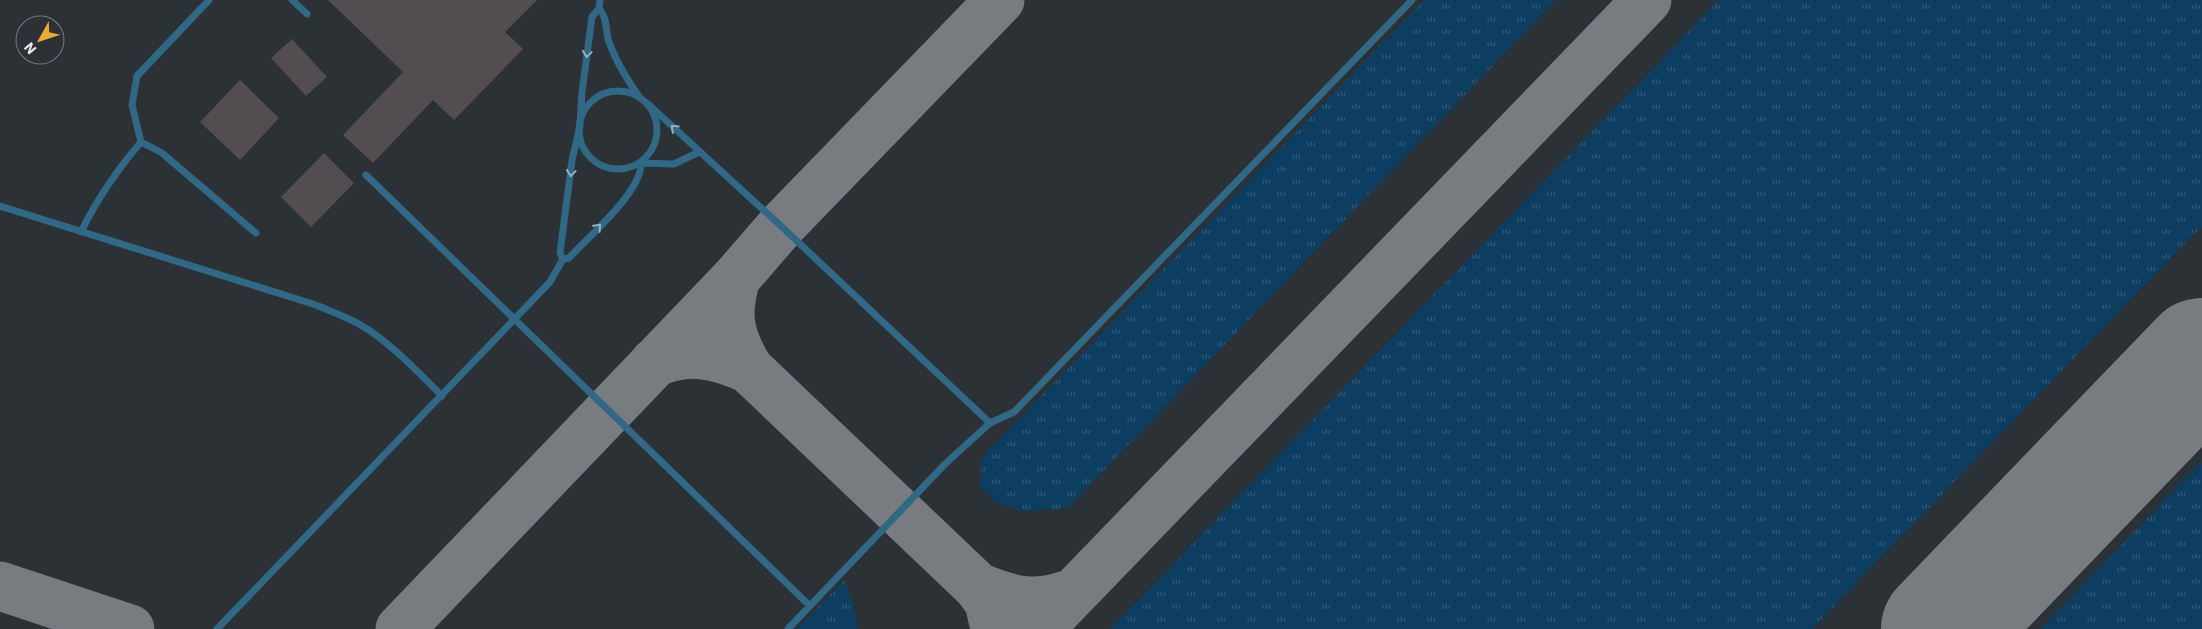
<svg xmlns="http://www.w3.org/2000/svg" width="2202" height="629" viewBox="0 0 2202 629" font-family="'IBM Plex Sans',sans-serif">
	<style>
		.grass { fill: url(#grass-tufts) }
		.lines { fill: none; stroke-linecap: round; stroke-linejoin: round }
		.taxiway { stroke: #787c81; stroke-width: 49 }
		.runway { stroke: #787c81; stroke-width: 122 }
		.building { fill: #534c51 }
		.lane { stroke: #306885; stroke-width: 7 }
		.oneway { stroke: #95b0bf }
	</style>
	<defs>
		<pattern id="grass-tufts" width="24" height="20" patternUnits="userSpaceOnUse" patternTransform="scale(1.25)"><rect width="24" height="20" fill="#0d3e62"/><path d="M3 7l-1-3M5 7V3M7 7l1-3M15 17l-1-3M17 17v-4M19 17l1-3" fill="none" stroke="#305a79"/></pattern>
	</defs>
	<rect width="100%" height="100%" fill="#2c3136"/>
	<path class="grass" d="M1424,0H1556L1068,508L1030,511L1015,509L996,502L980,487L982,461L986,453Z
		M1719,0H2202V226L1812,629H1110Z
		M2202,461V629H2040Z
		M844,580L852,600L858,629H797Z"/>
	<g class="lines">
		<path class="taxiway" d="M654,363C688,348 716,354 749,369C729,335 725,315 736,278
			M749,369L978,587
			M0,586L130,629
			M400,629L736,278L781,226L1000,0
			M995,629L989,602L978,587C1015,602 1037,607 1075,592
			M1039,629L1647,0"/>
		<path class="runway" d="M1942,629L2202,359"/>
	</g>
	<path class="building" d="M328,0H537L505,32L523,49L454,120L433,100L373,163L343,135L403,72Z
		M292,39L327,77L306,96L271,58Z
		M240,80L279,118L240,160L200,122Z
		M324,153L354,183L311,227L281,197Z"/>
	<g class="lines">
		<path class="lane" d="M209,0L137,76L132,105L141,142L162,153L256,233
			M292,0L307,14
			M599,8C608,19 605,29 609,42C616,62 626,78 638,95
			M579 130a39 39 0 1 1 78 0a39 39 0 1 1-78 0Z
			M648,104L781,226L990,423
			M366,175L810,606
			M0,206L313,304C328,310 344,316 359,324C390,342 417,371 442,396
			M81,232C97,199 117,170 141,142
			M563,259L560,253L572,160L580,126L582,92L592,17L599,8L600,0
			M217,629L550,282L563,259L569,258C589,236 642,192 641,163L674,164L699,152
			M788,629L945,464L990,423L1014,412L1412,0"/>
	</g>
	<defs><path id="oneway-chevron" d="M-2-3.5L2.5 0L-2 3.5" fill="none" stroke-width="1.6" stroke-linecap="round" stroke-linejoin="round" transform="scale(1.25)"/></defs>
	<g class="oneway">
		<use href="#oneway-chevron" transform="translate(587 54) rotate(98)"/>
		<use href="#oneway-chevron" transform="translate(674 128) rotate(-137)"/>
		<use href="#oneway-chevron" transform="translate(571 173) rotate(98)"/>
		<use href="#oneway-chevron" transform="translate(598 227) rotate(-47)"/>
	</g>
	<g transform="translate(40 40) rotate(230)"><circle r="24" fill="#2c3136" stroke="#777b80"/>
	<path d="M0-4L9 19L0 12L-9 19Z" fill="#e9ab37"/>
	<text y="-8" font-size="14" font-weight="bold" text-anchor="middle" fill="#e7ebee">N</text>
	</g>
</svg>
